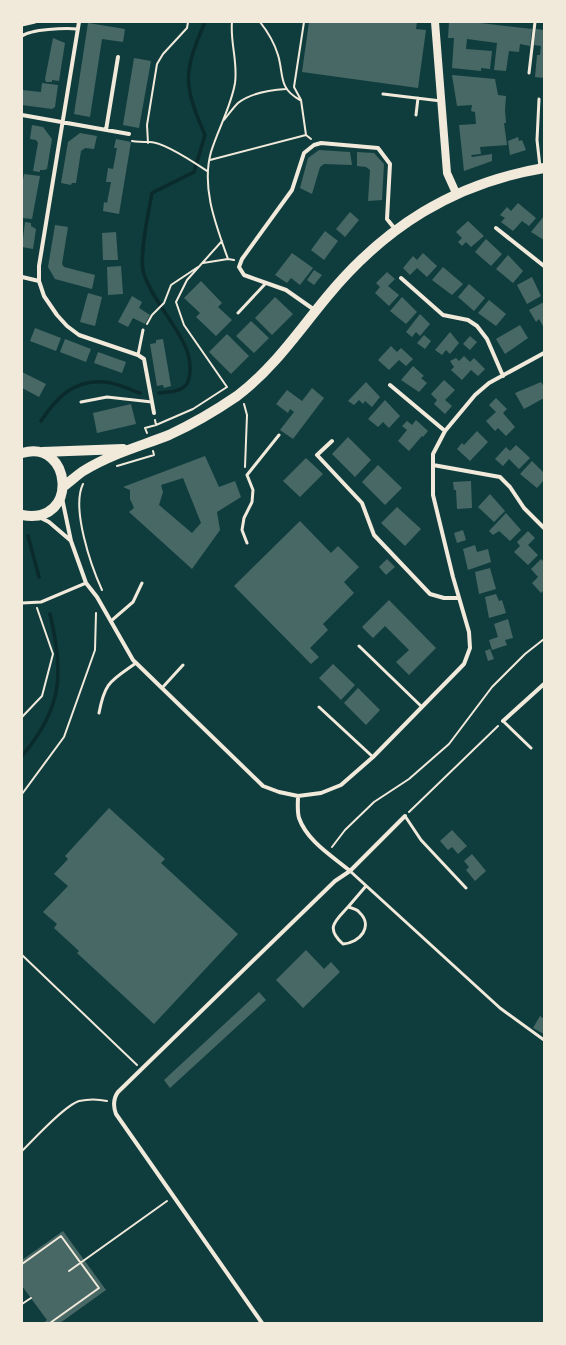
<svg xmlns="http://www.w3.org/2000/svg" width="566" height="1345" viewBox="0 0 566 1345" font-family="'Varela Round',sans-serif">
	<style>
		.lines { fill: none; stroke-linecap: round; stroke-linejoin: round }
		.stream { stroke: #0a2a2b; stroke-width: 3.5 }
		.building { fill: #486865; fill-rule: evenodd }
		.path { stroke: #f1e9da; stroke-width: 2 }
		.service { stroke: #f1e9da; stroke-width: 3 }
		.minor { stroke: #f1e9da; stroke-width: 4 }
		.secondary { stroke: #f1e9da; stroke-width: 8 }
		.primary { stroke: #f1e9da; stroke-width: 10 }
	</style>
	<rect width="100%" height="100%" fill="#0f3d3e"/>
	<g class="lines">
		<path class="stream" d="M159,393C168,392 179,392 185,386C193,378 190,357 186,348C175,322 153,301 144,274C138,259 149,210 152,193L194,172L205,135C183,84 183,73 205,22
			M41,421C56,398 74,379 105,382C117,383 129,389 140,393
			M28,536L39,577
			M22,756C63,708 64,672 50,614"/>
	</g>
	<path class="building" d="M309,22H417L416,29L426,30L418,88L302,72Z
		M449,22H472L532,29L530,46L520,44L519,52L509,51L506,71L494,70L497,43L467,39L466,49L492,51L490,69L481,68V71L452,68L454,38H448Z
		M88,23L125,29L123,42L102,39L90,117L74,114Z
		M536,29L544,30V78L535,77L537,55H540L541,46L534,45Z
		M53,38L65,43L59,81L52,80V82H46L45,79Z
		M134,58L151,61L139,128L123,125Z
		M452,75L495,79L498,95L506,96L505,110L506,123H504L507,145L480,147L481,154L471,155L472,157L492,154V161L464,171L459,125L476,124L475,112L471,111L472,105L457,106Z
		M42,83L58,85L55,107L52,109L22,105V90L41,92Z
		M32,125L43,127L52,139L47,169L44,170H40V172L33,171L38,143L36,140L30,139Z
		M80,133L97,136L94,149L85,148L81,151L76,183H72L71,185L61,183L68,142Z
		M518,137L519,141L522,140L526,150L510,155L508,141Z
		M116,139L131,142L119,214L103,211L104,202L107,203L111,182H106L108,168L113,169L117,148H114Z
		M319,150L350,152L352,165L324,164L320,167L312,194L300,188L308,158Z
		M357,152L374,153L384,164L382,200L368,201L370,170L366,167L357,166Z
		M24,174L40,176L32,219L22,218V186Z
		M518,203L536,218L529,226L522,221L513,231L501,222L505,218L500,215L507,207L511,211Z
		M350,212L359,220L345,237L336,229Z
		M544,216V240L531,232Z
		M468,221L484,236L471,247L466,242L462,246L458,242L462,238L456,232Z
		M25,222L31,223V226L36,229L33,249L22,247Z
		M55,225L68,227L62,264L64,267L95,275L92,289L55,279L48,267Z
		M325,231L338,241L324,260L311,250Z
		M116,232L118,260H103L102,233Z
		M486,239L502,254L491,266L475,252Z
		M292,253L313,268L300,285L291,278L287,283L275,275Z
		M423,253L437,266L427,277L417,268L410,275L403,268L413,256L417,260Z
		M508,255L523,271L513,283L496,269Z
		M121,266L123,294L108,295L107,267Z
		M443,267L463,284L452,295L432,280Z
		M314,270L322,275L314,285L307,280Z
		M387,272L395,279L388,286L399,295L389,306L375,293L380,287L376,283Z
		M532,277L541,296L527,304L517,285Z
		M201,281L222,303L218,307L232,320L216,336L196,317L200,313L184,298Z
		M469,284L485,298L474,311L458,297Z
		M88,293L102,297L95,326L80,322Z
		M132,296L142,302L139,308L150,315L145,324L133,318L128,327L118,322Z
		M275,297L293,314L272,335L255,318Z
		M402,297L417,312L406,324L390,311Z
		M489,300L506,314L496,326L478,313Z
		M544,302V328L539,319L536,322L529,310Z
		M420,314L430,324L420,336L416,332L412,337L406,332Z
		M251,321L269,338L254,353L236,336Z
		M520,325L528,338L505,354L496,339Z
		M35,328L61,338L56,351L30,341Z
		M450,332L459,343L450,354L446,350L442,355L435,350Z
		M227,334L249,356L231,374L209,352Z
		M424,335L431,341L425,349L417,343Z
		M470,336L477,342L470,350L463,344Z
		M65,339L91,349L86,362L60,352Z
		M163,339L171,386L164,388L163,385L157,386L150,344L156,343V340Z
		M391,346L397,352L401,348L413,359L406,366L399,360L389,370L378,360Z
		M98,352L126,362L122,373L94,363Z
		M464,356L470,362L474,358L485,369L478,376L471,370L462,380L451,370L454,367L450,361L456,358L459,361Z
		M413,366L424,376L421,378L427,383L419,392L401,380Z
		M22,372L46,384L39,397L22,388Z
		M444,380L455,390L445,400L452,406L445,414L434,404L437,400L431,394Z
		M366,382L380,397L372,407L365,401L363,404L359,400L354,405L348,401Z
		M541,382L544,387V398L524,409L515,393Z
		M312,388L324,398L293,439L280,430L294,412L290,409L288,413L276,404L287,390L302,401Z
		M496,398L507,409L503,413L515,427L506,436L498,428L495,431L486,421L496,412L489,405Z
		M385,400L400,416L389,428L383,422L378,427L368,419Z
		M131,404L136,424L97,433L93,413Z
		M416,420L428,431L423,437L422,436L409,451L398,441L407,430L402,426L407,421L412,425Z
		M477,431L488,442L470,461L457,449L462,443L464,445Z
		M348,437L371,460L355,477L332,454Z
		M516,445L530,458L519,469L509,459L503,466L495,459L506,447L510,451Z
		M205,456L219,487L235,481L241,497L217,512L220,530L192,569L129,512L134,508L130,499V490L123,487ZM183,478L201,523L192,533L159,505L163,492L161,485Z
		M306,458L323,474L300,497L283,481Z
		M532,461L544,473V480L537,488L520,474Z
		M378,465L402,488L385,505L362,482Z
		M471,481L472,508L457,509L456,490H454L453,482Z
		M490,494L505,511L494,522L478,507Z
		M397,507L421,529L405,546L381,523Z
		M506,513L521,530L510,541L499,531L493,535L489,531Z
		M300,521L331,553L338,546L359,567L344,582L354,593L323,624L328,630L310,648L319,657L311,664L234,586Z
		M463,530L466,540L457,543L454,533Z
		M528,531L535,538L528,545L538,555L528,565L514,552L520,546L517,542Z
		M475,545L477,552L488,549L491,562L468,570L463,549Z
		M387,559L395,567L386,575L379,567Z
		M541,559L544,562V590L541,593L532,583L538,577L531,569Z
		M490,568L496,589L479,594L475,572Z
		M496,594L499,601L502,600L506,613L489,618L485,597Z
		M389,600L436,648L409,675L396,662L409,650L385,626L373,638L362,627Z
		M508,619L513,638L505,640L507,645L492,650L489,640L498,637L494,624Z
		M490,649L494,659L488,661L485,651Z
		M333,664L355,685L341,700L319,678Z
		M358,688L380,710L366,725L344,703Z
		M109,808L165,859L161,863L238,934L154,1024L77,953L79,951L54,928L57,924L43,912L68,886L54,874L68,859L65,856Z
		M452,830L467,846L458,854L452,847L448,850L440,841Z
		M472,854L486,871L475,881L466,870L469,867L464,861Z
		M306,950L324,969L331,962L340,972L303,1008L276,980Z
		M259,992L266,1000L170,1088L164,1080Z
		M540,1016L544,1019V1034L533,1028Z
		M63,1231L106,1290L60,1323H43L47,1320L22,1286V1260Z"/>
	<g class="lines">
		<path class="path" d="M232,22C230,42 238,62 235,83C231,107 218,129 211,152C201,188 216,225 228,259L234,260
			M260,22C268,32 274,42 278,55C284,75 278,88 300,100
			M304,22L294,87L301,100L306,135L311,139
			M224,120C228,115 233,108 238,103C251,93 269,90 286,89
			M132,141C138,142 144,142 150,142C164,142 195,163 207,171
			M148,143L147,125L157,64L163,54L187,28L188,22
			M210,160L306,135
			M203,263L228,259
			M147,324L152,315L164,303L171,285L198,267
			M244,404L247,415L245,467
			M156,425L193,409L227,387L184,325L176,302L187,280L222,241
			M147,433L145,428L156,425L155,420
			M117,466L154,455L153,451
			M83,484C71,508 91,566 102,590
			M22,717L42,696L53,654L37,608
			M22,794L64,737L95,650L96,613
			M409,812L498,726
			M332,847L345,830L374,802L409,779L449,744L492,687L525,654L544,639
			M22,955L137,1065
			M22,1151C34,1139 64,1106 79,1101C88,1099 98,1099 107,1101
			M22,1264L61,1236L99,1288L50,1323
			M69,1271L167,1201
			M22,1304L31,1298"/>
		<path class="service" d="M22,25L35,22
			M22,36C31,29 65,28 78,29
			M529,73L535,22
			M383,94L441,101
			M539,99L537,140L540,167
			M416,115L418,98
			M238,313L266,283
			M138,355L143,330
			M81,402L107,397L152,402
			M247,543L242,530L244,518L252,502L253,490L247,475L279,435
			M22,603L41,602L86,583
			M111,621L133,602L142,583
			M359,646L422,707
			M162,688L183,665
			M319,707L373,757
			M99,713C105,681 111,681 136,663
			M503,721L531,748
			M405,816L421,840L466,888
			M350,871L500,1008L544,1040
			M348,907C335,921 325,928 343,944C360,943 374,926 359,912C357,909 352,908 348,907L366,886"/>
		<path class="minor" d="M79,22L39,266V281L44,296L57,315L67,326L79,335L138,355L144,359L154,413
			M22,115L129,134
			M106,130L118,57
			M496,228L544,266
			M22,277L39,281
			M401,278L443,315L468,320L477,326L487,339L503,376
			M316,311L286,290L244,275L239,267L242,259L292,190L304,153L314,145L321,143L378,148L390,164L387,219L395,229
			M390,385L445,431
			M332,441L317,455L362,503L374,535L430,594L444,598H458
			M433,465L500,477L510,487L524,508L544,528
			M62,498L71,541L86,583L97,597L133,660L263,786L279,792L298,796L321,793L341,785L373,757L464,664L470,648L469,632L453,577L433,495V454L445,431L475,395L489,383L544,353
			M39,517L49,522L70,540
			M503,721L544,684
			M298,796C298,803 297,811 299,818C307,841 332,856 350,871
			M262,1323L116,1114C113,1106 113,1099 118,1092L335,881L350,871L405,816"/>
		<path class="secondary" d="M435,22L447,173L456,193"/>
		<path class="primary" d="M42,452L123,449
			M22,453C72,438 80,526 22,515
			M64,486C71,481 78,474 85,470C111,454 141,446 169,435C193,424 215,411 237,396C273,369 298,332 326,298C384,227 454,183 544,168"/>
	</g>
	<rect width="566" height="1345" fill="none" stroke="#f1e9da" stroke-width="46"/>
</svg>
